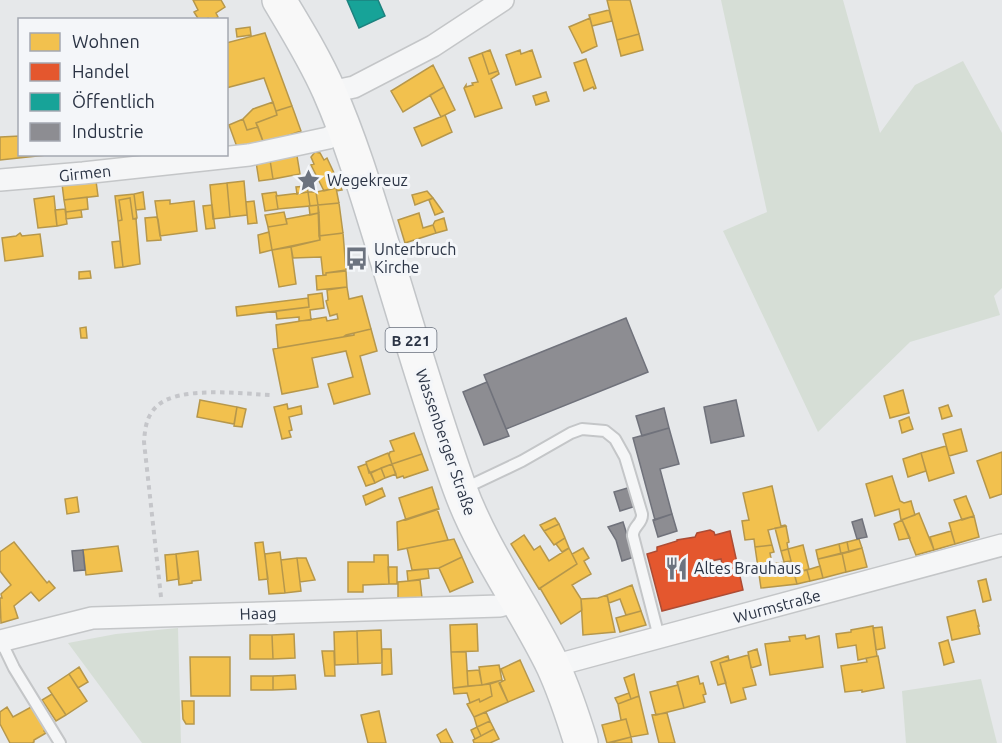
<svg xmlns="http://www.w3.org/2000/svg" width="1002" height="743" viewBox="0 0 1002 743" font-family="Ubuntu,sans-serif">
	<style>
		.green { fill: #d6ded6 }
		.homes { fill: #f2c14e; stroke: #b6974b; stroke-width: 1.5 }
		.shops { fill: #e4572e; stroke: #ac4c35; stroke-width: 1.5; fill-rule: evenodd }
		.public { fill: #17a398; stroke: #1d827f; stroke-width: 1.5 }
		.industry { fill: #8d8d92; stroke: #70727b; stroke-width: 1.5 }
		.lines { fill: none; stroke-linecap: round; stroke-linejoin: round }
		.lane-casing { stroke: #c4c6c8; stroke-width: 14 }
		.street-casing { stroke: #c4c6c8; stroke-width: 24 }
		.primary-casing { stroke: #c2c5c8; stroke-width: 36 }
		.path { stroke: #c5c6ca; stroke-width: 4; stroke-dasharray: 4.5 4.5; stroke-linecap: butt }
		.lane { stroke: #f5f6f7; stroke-width: 10 }
		.street { stroke: #f5f6f7; stroke-width: 21 }
		.primary { stroke: #f8f8f8; stroke-width: 33 }
		.labels { text-anchor: middle; dominant-baseline: central; stroke-width: 6; stroke-linejoin: round; paint-order: stroke }
		.shield { fill: #f4f6f9; stroke: #676e7b; stroke-width: 1.5 }
		.shield-label { font-size: 15px; font-weight: bold; fill: #2b3445 }
		.street-label { font-size: 16px; fill: #2b3445; stroke: #f4f6f9 }
		.poi-label { font-size: 16px; fill: #2b3445; stroke: #f4f6f9; text-anchor: start }
	</style>
	<rect width="100%" height="100%" fill="#e6e8ea"/>
	<path class="green" d="M721,0H843L880,133L915,85L963,61L1002,133V288L994,296L1000,315L910,342L818,432L723,231L767,212Z
		M178,628L181,743H142L68,643L116,634Z
		M981,679L997,743H906L902,691Z"/>
	<path class="homes" d="M193,0H221L225,7L216,13L218,17L214,20H209L208,18L205,20H199L194,12L198,10Z
		M607,0H630L639,34L617,40Z
		M609,10L612,21L592,26L589,15Z
		M590,18L597,46L582,53L569,27Z
		M250,27L251,35L237,37L236,29Z
		M265,33L292,106L276,111L264,78L226,88V43Z
		M639,34L643,50L621,56L617,40Z
		M490,50L498,71L489,74L482,53Z
		M520,50L521,54L532,50L541,77L516,85L506,55Z
		M482,53L489,74L498,71L499,74L491,79L502,108L475,117L464,88L466,85V87L473,85L472,83L478,82L469,58Z
		M586,59L596,88L594,89L593,87L584,91L574,63Z
		M433,65L444,87L403,112L391,91Z
		M444,87L455,110L441,117L430,95Z
		M546,92L549,101L536,105L533,96Z
		M273,102L277,115L256,123L258,127L247,130L243,119L253,109Z
		M292,106L301,131L264,144L256,123L277,115L276,111Z
		M445,115L452,132L422,146L414,128Z
		M243,119L247,130L258,127L264,144L237,147L229,125Z
		M20,136V154H56L0,160V137Z
		M315,152L320,153L324,160L327,158L342,190L337,191L336,188L324,191L311,165L314,164L311,157Z
		M297,156L300,174L273,179L270,160Z
		M270,160L273,179L259,181L256,162Z
		M96,181L98,196L64,200L62,184Z
		M244,181L247,215L230,217L227,183Z
		M227,183L230,217L213,219L210,185Z
		M307,186L308,192L297,194L296,187Z
		M336,188L339,203L318,205L316,192Z
		M427,191L433,198L415,205L412,195Z
		M143,192L145,209L136,210L134,194Z
		M276,192L277,196H276L278,209L265,211L262,194Z
		M308,192L310,206L278,209L276,196Z
		M308,192H316L318,205L310,206Z
		M134,194L137,218L133,219L130,198L119,200L122,220L118,221L115,196Z
		M54,196L57,226L38,228L34,199Z
		M87,197L88,209L66,212L64,200Z
		M130,198L133,219H137H136L140,264L123,267L118,221L122,220L119,200Z
		M433,198L443,212L435,215L429,200Z
		M170,200V204L194,201L197,231L160,236L155,201Z
		M254,201L257,223L248,224L246,202Z
		M339,203L343,233L319,236L318,205Z
		M212,205L215,228L206,229L203,206Z
		M318,205L319,213L310,215L309,206Z
		M65,209L67,224L57,226L55,210Z
		M81,210L82,217L66,219V212Z
		M284,212L287,224L268,227L265,215Z
		M319,213L320,240L272,250L268,227L287,224L286,219Z
		M419,213L423,228L433,225L436,233L405,243L398,220Z
		M156,217L158,219L161,240L147,241L145,218Z
		M444,218L447,230L436,233L433,225L435,221Z
		M269,232L272,250L260,253L258,235Z
		M20,233L22,236L40,234L43,256L5,261L2,238L16,236Z
		M343,233L346,270L326,273V275H323L321,257L293,258L291,247L320,240L319,236Z
		M120,241L123,267L115,268L112,242Z
		M291,247L296,284L279,287L272,250Z
		M90,271L91,278L79,279V272Z
		M346,271L347,287L317,290L316,276L326,275V273Z
		M347,287L349,299L362,296L371,329L346,335L343,337L278,348L276,325L326,317L327,321L338,319L337,314L330,316L326,301L328,300L327,290Z
		M322,293L324,308L310,310L311,320L299,321V317L277,319L276,311L309,307L308,295Z
		M308,298L309,307L237,316L236,307Z
		M86,327L87,338H81L80,328Z
		M371,329L377,351L360,356L370,394L334,404L328,384L353,377L346,351L312,358L318,387L282,394L273,349L354,335V333Z
		M903,390L909,413L890,418L884,396Z
		M200,400L237,407L234,424L197,417Z
		M287,404L288,409L301,406L302,414L289,417L292,430L289,431L291,437L282,439L274,407Z
		M948,405L952,416L942,419L939,408Z
		M237,407L246,409L242,427L234,426Z
		M909,417L913,429L902,433L899,421Z
		M961,429L967,451L949,456L943,434Z
		M414,433L422,454L392,464L389,455L390,452L394,451L390,441Z
		M946,446L954,473L929,481L921,453Z
		M1002,452V494L990,498L977,461Z
		M388,453L392,464L369,473L366,462Z
		M921,453L926,471L908,477L903,459Z
		M422,454L428,470L404,478L403,476L397,478L392,464Z
		M366,464L375,483L366,486L358,467Z
		M392,464L396,474L385,478L381,468Z
		M381,468L385,478L375,483L371,473Z
		M892,476L900,501L904,503L911,501L915,515L901,520L899,509L875,516L866,484Z
		M772,486L781,526L785,525L786,526L768,530L772,545L755,547L754,539L745,540L742,521L749,520L743,493Z
		M432,487L439,509L406,520L399,498Z
		M382,488L385,496L366,505L363,496Z
		M966,496L974,516L962,520L954,500Z
		M77,497L79,512L67,514L65,499Z
		M437,509L448,540L398,550L397,522Z
		M919,513L934,550L916,555L902,520Z
		M974,516L979,537L955,544L949,523Z
		M555,518L559,524L544,531L540,525Z
		M902,520L910,538L899,540L894,524Z
		M559,524L565,538L554,545L544,531Z
		M786,526L789,542L787,543L788,549L781,551L775,528Z
		M951,531L955,544L934,550L930,537Z
		M524,535L534,550L540,546L549,561L569,548L577,564L539,589L511,544Z
		M565,538L569,548L562,552L556,544Z
		M454,539L462,557L439,568L412,570L407,548Z
		M859,539L862,548L849,552L847,542Z
		M14,542L47,583L49,581L55,588L39,601L31,592L14,606L18,618L1,623L0,598H2L1,594L11,585L0,571V552Z
		M263,542L268,579L259,580L255,543Z
		M847,542L849,552L841,554L839,544Z
		M839,544L841,554L818,559L816,550Z
		M772,545L774,552L770,553L772,564L791,561L797,584L761,588L755,547Z
		M803,545L809,569L794,573L788,549Z
		M118,546L122,571L86,575L83,550Z
		M583,548L589,558L584,561L591,574L572,585L581,599L582,610L561,624L540,588L577,564L572,554Z
		M862,548L867,567L846,572L842,553Z
		M788,549L791,561L784,562L781,551Z
		M198,551L201,580L192,581V583L179,585L176,554Z
		M280,552L285,593L269,594L265,554Z
		M842,553L846,572L823,578L818,559Z
		M176,554L179,579L167,581L165,555Z
		M374,555H388L389,584L363,585V592H348V562H374Z
		M462,557L473,582L450,592L439,568Z
		M297,558L301,591L285,593L281,560Z
		M297,558H306L315,580L300,582Z
		M820,566L823,578L810,581L807,570Z
		M388,567H397V584H389Z
		M428,569L429,578L408,581L407,571Z
		M807,570L810,581L797,584L794,573Z
		M986,579L991,600L983,602L978,581Z
		M420,580L422,598H398V582Z
		M632,585L641,611L626,615L620,599L609,603L607,595Z
		M607,595L615,632L583,635L581,599L598,598Z
		M975,610L979,626H978L980,634L952,640L947,617Z
		M641,611L646,625L620,632L616,618Z
		M477,624L478,651L451,652L450,625Z
		M873,626L877,656L858,660L856,645L838,648L836,634L851,632V630Z
		M882,627L885,648L876,650L873,628Z
		M381,630L382,663L358,664L357,631Z
		M357,631L358,664L335,665L334,632Z
		M294,634L295,658L273,659L272,635Z
		M250,635H272L273,659H250Z
		M805,635L806,639L819,636L823,667L770,675L765,644L790,641L789,637Z
		M948,640L954,662L944,665L939,643Z
		M382,649H391L392,674L382,675Z
		M757,649L761,665L751,668L748,652Z
		M322,651H334L335,676H325Z
		M451,652H466L468,686L453,688Z
		M748,655L756,685L743,688L746,699L731,703L720,663Z
		M728,656L729,660L720,663L726,683L718,685L711,662Z
		M878,656L884,688L862,692V690L845,692L841,666L867,662L866,658Z
		M190,657H230V696H191Z
		M520,660L534,691L508,702L499,683L505,680L501,669Z
		M499,665L502,680L482,685L479,667Z
		M79,667L88,682L78,688L69,674Z
		M479,670L482,685L468,686L467,671Z
		M69,674L87,701L66,715L48,688Z
		M634,674L639,696L631,699L624,678Z
		M295,675L296,689L273,690V676Z
		M251,676H273V690H251Z
		M698,676L700,684L703,683L706,694L703,695L705,702L684,708L677,682Z
		M499,681L508,702L474,717L467,704L479,699L480,702L492,696L490,684Z
		M490,684L492,696L480,702L479,699L470,703L467,693L454,694L453,688Z
		M678,685L684,708L656,715L650,692Z
		M629,693L631,699L618,704L615,698Z
		M52,694L66,715L56,721L42,700Z
		M639,696L648,734L631,737L626,719L621,720L618,704Z
		M182,701H194V724H186L183,719Z
		M33,706L46,729L44,731L46,733L34,740V742L32,743H10L0,724V712L7,707L13,717Z
		M379,711L386,743H368L361,715Z
		M486,712L490,721L477,727L474,717Z
		M667,713L675,743H659L652,715Z
		M626,719L631,737L607,743L602,725Z
		M490,721L494,729L481,736L477,727Z
		M477,727L481,736L475,739L471,730Z
		M446,729L453,743H441L437,735Z
		M494,729L499,739L490,743H474L473,740Z
		M631,737L632,743H609Z"/>
	<path class="shops" d="M710,530L714,532L715,535L730,531L743,590L662,611L647,554L657,551V547L677,541V540L695,537L697,533ZM721,559L724,573L704,577L701,563Z"/>
	<path class="public" d="M347,0H378L385,16L359,28Z"/>
	<path class="industry" d="M626,318L648,372L506,429L484,375Z
		M487,382L509,436L484,445L463,392Z
		M736,400L744,436L711,443L704,407Z
		M664,408L669,428L642,436L636,416Z
		M669,428L679,464L660,469L672,514L655,520L633,438Z
		M631,487L636,506L620,511L614,492Z
		M672,514L677,531L658,537L653,520Z
		M862,519L867,537L857,539L852,522Z
		M623,522L634,557L622,561L616,540L608,527Z
		M83,550L85,570L74,571L72,551Z"/>
	<g class="lines">
		<defs>
			<path id="lane" d="M463,489L522,461L571,433L582,429L605,431L615,439L625,457L642,514C643,524 632,526 633,536L659,637
				M1,641L14,668L60,743"/>
			<path id="street" d="M330,92L354,87L433,46L503,0
				M0,180L83,173L249,155L328,138L344,129
				M0,641L92,618L500,606L517,601
				M553,666L1002,545"/>
			<path id="primary" d="M279,0C297,30 315,59 329,91C350,139 365,188 380,237C406,321 430,406 460,489C483,552 524,606 553,666C564,690 573,717 581,743"/>
		</defs>
		<use href="#lane" class="lane-casing"/>
		<use href="#street" class="street-casing"/>
		<use href="#primary" class="primary-casing"/>
		<path class="path" d="M161,597L144,442C145,429 146,417 156,407C177,385 242,394 271,395"/>
		<use href="#lane" class="lane"/>
		<use href="#street" class="street"/>
		<use href="#primary" class="primary"/>
	</g>
	<defs>
		<symbol id="sight-bare" viewBox="-9 -9 18 18"><path d="M0-6L1.8-2.2L6-1.7L2.9 1.2L3.7 5.4L0 3.3L-3.7 5.4L-2.9 1.2L-6-1.7L-1.8-2.2Z" fill="#6c737f" stroke="#f4f6f9" stroke-width="2.5" paint-order="stroke"/></symbol>
		<symbol id="bus-bare" viewBox="-9 -9 18 18"><path d="M-5-6H5V4H4V6H2V4H-2V6H-4V4H-5ZM-3.5-4V0h7V-4ZM-3.5 1.2v1.5H-2V1.2ZM2 1.2v1.5H3.5V1.2Z" fill="#6c737f" stroke="#f4f6f9" stroke-width="2.5" paint-order="stroke"/></symbol>
		<symbol id="restaurant-bare" viewBox="-9 -9 18 18"><path d="M-5-6h1v4h1v-4h1v4h1v-4h1v5L-1.5 .5V6h-2V.5L-5-1ZM5-6V6H3V1.5H1.5Q1.5-4 5-6Z" fill="#6c737f" stroke="#f4f6f9" stroke-width="2.5" paint-order="stroke"/></symbol>
	</defs>
	<g fill-rule="evenodd">
		<use href="#sight-bare" x="292" y="164" width="33" height="33"/>
		<use href="#bus-bare" x="340" y="242" width="33" height="33"/>
		<use href="#restaurant-bare" x="660" y="552" width="33" height="33"/>
	</g>
	<g class="labels">
		<rect class="shield" x="385.5" y="328" width="51" height="24" rx="4.5"/>
		<g class="shield-label">
			<text x="411" y="340">B 221</text>
		</g>
		<g class="street-label">
			<text transform="translate(85 173) rotate(-6)">Girmen</text>
			<text transform="translate(446 442) rotate(71)">Wassenberger Straße</text>
			<text transform="translate(777 606) rotate(-15)">Wurmstraße</text>
			<text transform="translate(258 613) rotate(-2)">Haag</text>
		</g>
		<g class="poi-label">
			<text x="327" y="180">Wegekreuz</text>
			<text x="374" y="249">Unterbruch<tspan x="374" dy="18">Kirche</tspan></text>
			<text x="694" y="568">Altes Brauhaus</text>
		</g>
	</g>
	<rect x="18" y="18" width="210" height="138" fill="#f4f6f9" stroke="#a4a8b1" stroke-width="1.5"/>
	<rect x="30" y="33" width="30" height="18" fill="#f2c14e" stroke="#a4a8b1" stroke-width="1.5"/>
	<text x="72" y="48" font-size="18" fill="#2b3445">Wohnen</text>
	<rect x="30" y="63" width="30" height="18" fill="#e4572e" stroke="#a4a8b1" stroke-width="1.5"/>
	<text x="72" y="78" font-size="18" fill="#2b3445">Handel</text>
	<rect x="30" y="93" width="30" height="18" fill="#17a398" stroke="#a4a8b1" stroke-width="1.5"/>
	<text x="72" y="108" font-size="18" fill="#2b3445">Öffentlich</text>
	<rect x="30" y="123" width="30" height="18" fill="#8d8d92" stroke="#a4a8b1" stroke-width="1.5"/>
	<text x="72" y="138" font-size="18" fill="#2b3445">Industrie</text>
</svg>
